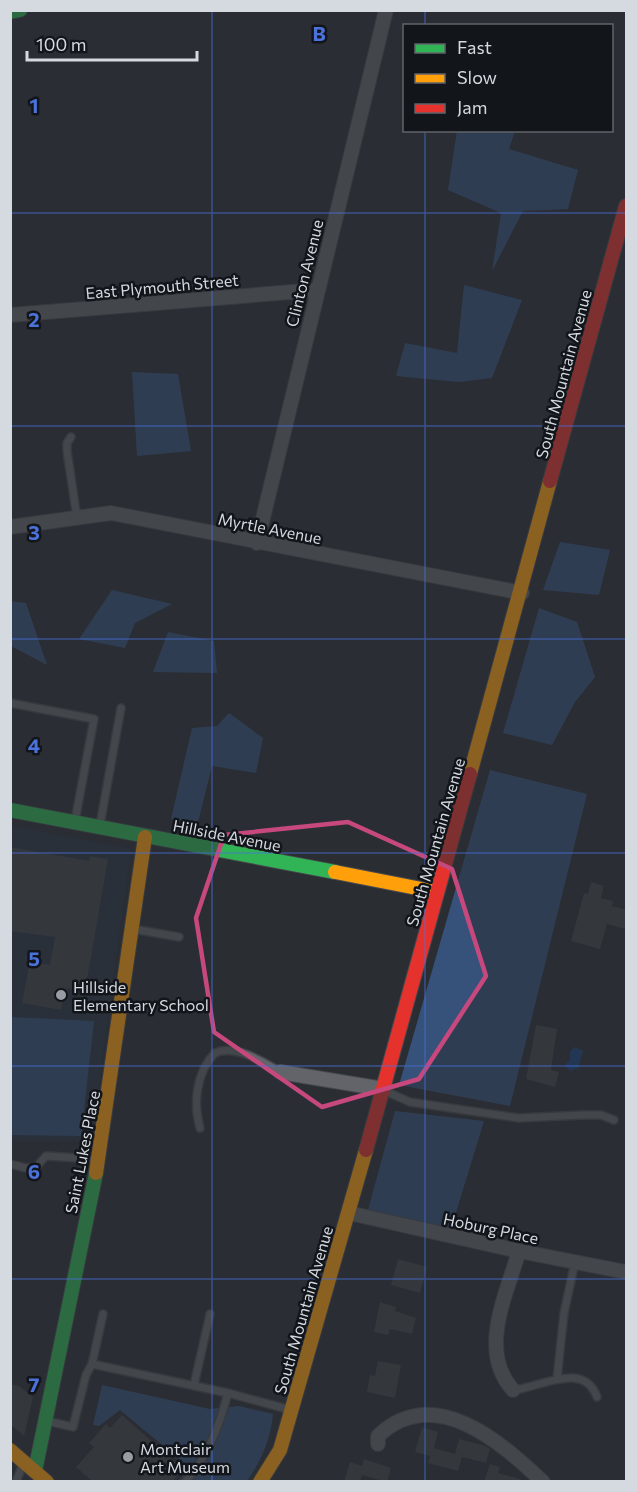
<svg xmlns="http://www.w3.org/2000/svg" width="637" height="1492" viewBox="0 0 637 1492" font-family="Commissioner,sans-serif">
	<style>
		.built { fill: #2a3342 }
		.green { fill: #36517a }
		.water { fill: #1c447f }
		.building { fill: #404448 }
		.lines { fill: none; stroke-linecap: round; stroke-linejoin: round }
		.lane-casing { stroke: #46494e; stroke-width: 10 }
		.street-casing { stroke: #46494e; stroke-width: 16 }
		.fast-casing { stroke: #46494e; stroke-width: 16 }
		.slow-casing { stroke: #46494e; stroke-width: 16 }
		.jam-casing { stroke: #46494e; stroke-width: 16 }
		.lane { stroke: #626469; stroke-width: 7 }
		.street { stroke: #626469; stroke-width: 14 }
		.fast { stroke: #30b455; stroke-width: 14 }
		.slow { stroke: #ff9f0a; stroke-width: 14 }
		.jam { stroke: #e5322d; stroke-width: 14 }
		.marked { fill: none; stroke: #c7487c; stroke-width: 4.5; stroke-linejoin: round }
		.grid { fill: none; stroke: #4b71da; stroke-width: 1.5; stroke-opacity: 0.55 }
		.poi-dot { fill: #999da3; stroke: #12151a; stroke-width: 2 }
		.labels { text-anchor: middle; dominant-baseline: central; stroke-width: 5; stroke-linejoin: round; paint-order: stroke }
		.street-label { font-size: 16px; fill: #d5d9e0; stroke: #12151a }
		.poi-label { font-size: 16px; fill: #d5d9e0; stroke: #12151a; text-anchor: start }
		.grid-label { font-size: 20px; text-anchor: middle; font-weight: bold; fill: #4b71da; stroke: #12151a; stroke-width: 5; stroke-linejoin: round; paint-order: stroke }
	</style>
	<rect width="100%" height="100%" fill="#2a2e33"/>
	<path class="built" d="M10,825L131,849L91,1141H11Z"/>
	<path class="green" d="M457,130L515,131L509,149L578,170L568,209L523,211L492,271L501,213L448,190Z
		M464,285L522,300L492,378L459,382L396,376L405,343L457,353Z
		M132,372L178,374L191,451L137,456Z
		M560,542L610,550L599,595L543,590Z
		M112,590L172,604L135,623L125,648L79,639Z
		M10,601L26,603L47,665L11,646Z
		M539,608L577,622L595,677L575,702L552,745L503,733Z
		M168,632L214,641L217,673L153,672Z
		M229,713L263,738L256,773L212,766L197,826L171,819L192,728L217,726Z
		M490,770L587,794L510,1106L399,1085Z
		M11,1017L94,1021L81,1136L11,1135Z
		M395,1111L484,1121L451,1229L368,1210Z
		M102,1385L210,1409L239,1406L273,1414C271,1438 261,1462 247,1481H178L190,1468L120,1410L99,1426L93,1425Z"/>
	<path class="water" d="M575,1047L583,1051L578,1068L570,1071L565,1065L570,1060V1051Z"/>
	<path class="building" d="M10,847L89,861L90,856L108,859L85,991L65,988L61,1010L22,1003L30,962L50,965L55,937L10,931Z
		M591,882L604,886L601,898L613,901L612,906L627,910L625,929L607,924L600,949L571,941L584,893L588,894Z
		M536,1025L557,1029L551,1070L559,1072L555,1087L526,1079Z
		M398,1259L427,1267L420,1293L391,1285Z
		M380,1302L396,1307L395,1311L416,1318L412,1334L390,1329L388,1335L374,1332Z
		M378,1361L401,1365L395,1398L367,1392L370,1375L375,1376Z
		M10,1384L19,1386L33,1397L24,1436L10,1424Z
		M122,1415L183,1469L172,1482H93L76,1467L94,1447L89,1443L106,1424L110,1428Z
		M422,1427L438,1432L434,1448L455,1454L459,1439L486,1446L490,1449L486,1463L462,1457L458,1471L428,1463L430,1456L415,1452Z
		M364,1459L391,1468L387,1482L362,1475L360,1482H344L350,1462L362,1466Z
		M490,1464L500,1467L498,1473L520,1479L519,1482H484Z"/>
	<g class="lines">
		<defs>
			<path id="lane" d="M71,437L67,443V451L77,518
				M10,703L94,719L75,821
				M100,825L121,708
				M133,929L179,937
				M385,1091L410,1102L518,1118L583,1115H601L614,1120
				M200,1128C193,1104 196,1072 215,1053C235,1044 263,1062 280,1072
				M10,1164L26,1168L36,1167L46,1156L96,1159
				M92,1364L103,1314
				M557,1379L564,1313L575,1262
				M194,1385L210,1314
				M513,1390C539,1388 584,1360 597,1397
				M47,1421L73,1427L86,1375L92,1364L228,1393L291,1410
				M16,1482L23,1464
				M185,1482C208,1458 220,1424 228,1393"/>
			<path id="street" d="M10,315L316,290
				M10,527L111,513L522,593
				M257,543L386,10
				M280,1072L383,1089
				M349,1213L519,1251L626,1272
				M513,1390C478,1351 506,1296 519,1251
				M378,1444V1436C434,1383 501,1442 543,1482"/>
			<path id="fast" d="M10,12L20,10
				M10,810L335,872
				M35,1471L96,1173"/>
			<path id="slow" d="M470,774L550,481
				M335,872L437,892
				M96,1173L145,837
				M10,1450L47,1482
				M260,1482L280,1450L366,1150"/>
			<path id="jam" d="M550,481L626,206
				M366,1150L470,774"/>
		</defs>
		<use href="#lane" class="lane-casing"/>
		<use href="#street" class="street-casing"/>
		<use href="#fast" class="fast-casing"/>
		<use href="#slow" class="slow-casing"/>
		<use href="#jam" class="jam-casing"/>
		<use href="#lane" class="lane"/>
		<use href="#street" class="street"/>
		<use href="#fast" class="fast"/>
		<use href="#slow" class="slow"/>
		<use href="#jam" class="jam"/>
	</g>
	<path d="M0 0H637V1492H0ZM348,822L452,869L486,976L419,1079L322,1107L214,1032L196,918L224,835Z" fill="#2a2e33" fill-opacity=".55" fill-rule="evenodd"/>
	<path class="marked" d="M348,822L452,869L486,976L419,1079L322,1107L214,1032L196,918L224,835Z"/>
	<path class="grid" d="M212,10V1482M425,10V26M425,130V1482M10,213H626M10,426H626M10,639H626M10,853H626M10,1066H626M10,1279H626"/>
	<g class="poi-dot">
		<circle cx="61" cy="995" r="6"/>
		<circle cx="128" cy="1457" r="6"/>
	</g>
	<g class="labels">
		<g class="street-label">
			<text transform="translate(304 273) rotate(-76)">Clinton Avenue</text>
			<text transform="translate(162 286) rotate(-5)">East Plymouth Street</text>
			<text transform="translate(563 374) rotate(-75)">South Mountain Avenue</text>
			<text transform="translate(270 528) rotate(11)">Myrtle Avenue</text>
			<text transform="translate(227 835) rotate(11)">Hillside Avenue</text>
			<text transform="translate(435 842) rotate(-74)">South Mountain Avenue</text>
			<text transform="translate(82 1152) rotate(-79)">Saint Lukes Place</text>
			<text transform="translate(491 1228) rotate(12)">Hoburg Place</text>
			<text transform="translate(303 1310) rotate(-74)">South Mountain Avenue</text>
		</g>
		<g class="poi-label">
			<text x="73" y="986">Hillside<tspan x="73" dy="18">Elementary School</tspan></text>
			<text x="140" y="1448">Montclair<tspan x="140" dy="18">Art Museum</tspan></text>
		</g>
	</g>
	<g class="grid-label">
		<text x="319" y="41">B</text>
		<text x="34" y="113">1</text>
		<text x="34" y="327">2</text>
		<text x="34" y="540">3</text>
		<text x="34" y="753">4</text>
		<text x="34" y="966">5</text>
		<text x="34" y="1179">6</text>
		<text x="34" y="1392">7</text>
	</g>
	<rect width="637" height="1492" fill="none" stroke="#d5d9e0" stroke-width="24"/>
	<rect x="403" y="24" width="210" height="108" fill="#12151a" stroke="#606369" stroke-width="1.5"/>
	<rect x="415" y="44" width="30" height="9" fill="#30b455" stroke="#606369" stroke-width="1.5"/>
	<text x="457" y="54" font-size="18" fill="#d5d9e0">Fast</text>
	<rect x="415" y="74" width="30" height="9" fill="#ff9f0a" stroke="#606369" stroke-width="1.5"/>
	<text x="457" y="84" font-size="18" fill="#d5d9e0">Slow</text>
	<rect x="415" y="104" width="30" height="9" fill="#e5322d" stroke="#606369" stroke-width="1.5"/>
	<text x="457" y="114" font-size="18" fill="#d5d9e0">Jam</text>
	<path d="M27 51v9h170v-9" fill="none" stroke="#d5d9e0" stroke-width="3"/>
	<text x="36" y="51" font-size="18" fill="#d5d9e0" stroke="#12151a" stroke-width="4.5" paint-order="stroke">100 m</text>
</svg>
